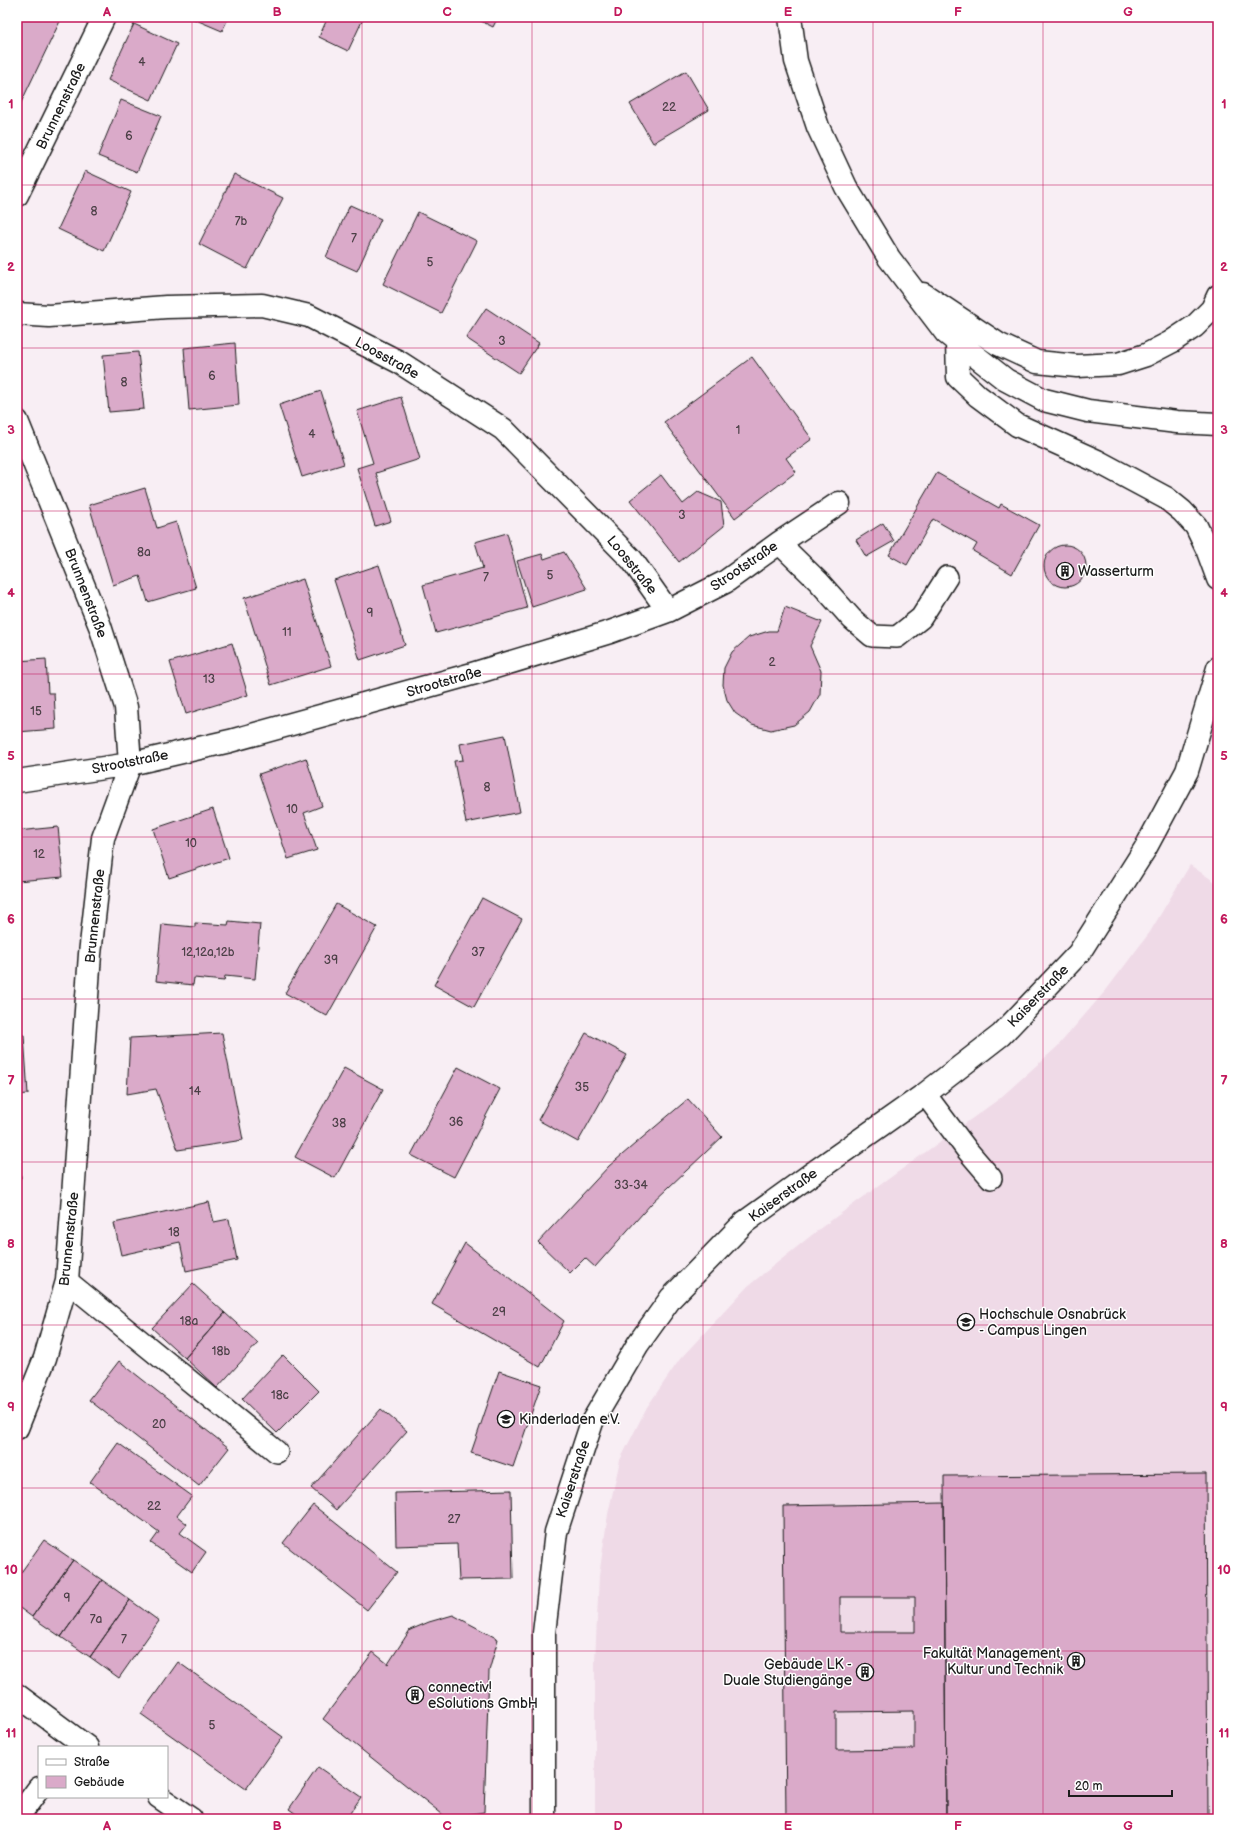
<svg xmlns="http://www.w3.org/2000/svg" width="1235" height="1836" viewBox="0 0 1235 1836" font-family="'Balsamiq Sans',sans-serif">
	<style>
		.built { fill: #efdae7 }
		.building { fill: #daaac9; stroke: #1c1c1c; fill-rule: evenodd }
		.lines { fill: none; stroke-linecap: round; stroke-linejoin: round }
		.service-casing { stroke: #1c1c1c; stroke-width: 24 }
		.minor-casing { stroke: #1c1c1c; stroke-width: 25 }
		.secondary-casing { stroke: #1c1c1c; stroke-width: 25 }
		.service { stroke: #fff; stroke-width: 21 }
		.minor { stroke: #fff; stroke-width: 22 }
		.secondary { stroke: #fff; stroke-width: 22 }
		.grid { fill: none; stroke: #c2185b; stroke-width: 1; stroke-opacity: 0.55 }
		.labels { text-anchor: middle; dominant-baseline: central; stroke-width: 3; stroke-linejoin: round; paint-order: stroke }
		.number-label { font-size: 12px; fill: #4c4047 }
		.street-label { font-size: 14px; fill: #1c1c1c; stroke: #fff }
		.poi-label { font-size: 14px; fill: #1c1c1c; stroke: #fff; text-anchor: start }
		.neatline { fill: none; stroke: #c2185b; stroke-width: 1.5 }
		.grid-label { font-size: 13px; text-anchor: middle; font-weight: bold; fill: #c2185b }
	</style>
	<rect width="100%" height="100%" fill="#f8eef4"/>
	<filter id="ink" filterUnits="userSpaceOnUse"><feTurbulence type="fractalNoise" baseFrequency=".025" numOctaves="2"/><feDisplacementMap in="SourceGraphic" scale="8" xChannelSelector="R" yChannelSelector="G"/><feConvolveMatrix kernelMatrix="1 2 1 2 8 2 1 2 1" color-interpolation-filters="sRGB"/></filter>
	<g filter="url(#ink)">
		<path class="built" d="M1190,865L1218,884V1819H595V1661L599,1576L608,1514L620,1460L647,1407L680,1359L748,1286L822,1227L999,1099L1057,1047L1107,989L1150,932Z"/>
		<path class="building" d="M17,17H62L17,111Z
			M189,17H229L222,31Z
			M328,17H364L348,51L319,37Z
			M473,17H498L493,27Z
			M134,24L177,44L151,100L108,80Z
			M686,71L709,110L653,143L630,104Z
			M121,100L161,116L137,172L98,156Z
			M85,171L131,192L104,251L58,229Z
			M234,174L283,198L247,269L199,244Z
			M350,205L381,219L357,271L326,257Z
			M418,212L477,241L441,313L383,284Z
			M486,308L539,343L519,373L466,338Z
			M235,343L239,405L189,410L184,348Z
			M138,352L144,409L109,412L103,355Z
			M752,357L812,439L786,458L796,472L735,518L664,422Z
			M321,391L344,464L302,477L279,405Z
			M401,397L420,459L376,473L391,521L375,526L357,468L373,463L357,411Z
			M937,473L999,508L1001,504L1039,525L1012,574L973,551L977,544L933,519L907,565L889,555Z
			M661,475L683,504L698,492L721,502L724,526L679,562L630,500Z
			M145,488L157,528L176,522L196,588L148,602L140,576L113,585L89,505Z
			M883,523L894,541L866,557L856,540Z
			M507,533L527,608L436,633L423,585L483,568L475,542Z
			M1044 566a21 21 0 1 1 42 0a21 21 0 1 1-42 0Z
			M564,552L587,589L532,607L517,561L542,554L544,559Z
			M379,565L405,645L360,660L334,580Z
			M303,579L331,666L271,685L244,598Z
			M785,607L822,622L810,646L821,671L820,694L810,712L794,725L771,730L752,725L735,713L727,700L723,685L724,668L732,652L749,637L769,631H777Z
			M232,643L248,695L186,714L170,662Z
			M46,659L48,693H54L56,729L17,732V661Z
			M505,735L520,812L466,823L454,761L463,760L460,744Z
			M306,758L322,806L304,813L317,850L288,859L259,774Z
			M213,809L229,858L169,878L153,829Z
			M58,827L63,877L17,881V831Z
			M482,898L522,919L474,1007L434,985Z
			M336,904L377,927L327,1016L285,993Z
			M229,921L260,924L255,979L225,976L224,981L194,978L193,985L156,981L162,924L195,927V923L228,925Z
			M222,1033L243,1140L178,1150L156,1089L127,1094L130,1038Z
			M586,1033L627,1055L578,1142L538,1120Z
			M17,1035H24L28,1094L17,1095Z
			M458,1067L500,1089L454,1177L411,1155Z
			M344,1068L383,1089L335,1178L295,1157Z
			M688,1099L722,1137L651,1204L595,1267L585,1258L570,1273L538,1242L609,1166Z
			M17,1133L21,1178H17Z
			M209,1202L214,1222L229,1219L237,1260L186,1271L180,1242L121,1255L114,1223Z
			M465,1243L564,1321L540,1367L432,1304Z
			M193,1284L225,1313L185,1358L152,1328Z
			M225,1313L258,1343L217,1388L185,1358Z
			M283,1355L319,1391L277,1433L242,1399Z
			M119,1361L229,1448L199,1486L89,1400Z
			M499,1371L541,1385L513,1467L471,1453Z
			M381,1409L407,1431L336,1510L311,1488Z
			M118,1443L192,1496L177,1516L187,1524L180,1533L206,1552L192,1572L151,1543L159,1532L90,1482Z
			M1206,1474L1208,1819H946L944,1476Z
			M511,1490L513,1579L459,1580L457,1544L396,1546L395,1493Z
			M944,1503L946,1819H786L783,1506ZM840,1597H915V1632H840ZM914,1711V1749L836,1750V1712Z
			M313,1505L397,1572L367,1610L283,1543Z
			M44,1540L73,1560L32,1617L17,1606V1578Z
			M73,1560L102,1580L61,1637L32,1617Z
			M102,1580L130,1600L90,1657L61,1637Z
			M130,1600L159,1621L119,1678L90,1657Z
			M453,1615L498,1639L489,1671L484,1812L447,1818L323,1719L373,1652L388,1664L410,1630L429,1622Z
			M178,1662L283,1737L246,1789L141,1714Z
			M318,1767L361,1797L346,1819H303L289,1809Z"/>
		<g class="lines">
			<defs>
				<path id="service" d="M779,543L819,582L852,619L872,636L897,637L921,618L947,577
					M925,1094L967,1150L991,1178
					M67,1281L277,1452"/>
				<path id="minor" d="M17,195L104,17
					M17,314L49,316L166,307L262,305L309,316L399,362L503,429L632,560L668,611
					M17,421L100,626L126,707L130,764L103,838L90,954L67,1281L45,1358L17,1428
					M17,781L130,764L230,741L472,674L610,632L668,611L725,582L779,543L839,503
					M17,1695L87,1747
					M159,1797L191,1819
					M17,1818L39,1788"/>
				<path id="secondary" d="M790,17L796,61L818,127L846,187L889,258L946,333L1006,380L1044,400L1088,411L1177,422L1218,424
					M923,294L998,344L1037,362L1077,366L1118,364L1146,355L1171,342L1195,326L1212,309L1218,296
					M957,343L958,377L978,396L1017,425L1097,461L1166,498L1182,511L1196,526L1207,549L1218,579
					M544,1819V1633L556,1532L592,1422L638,1344L671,1298L745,1222L813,1173L925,1094L1001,1035L1079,953L1145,849L1187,771L1218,668"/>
			</defs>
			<use href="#service" class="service-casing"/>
			<use href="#minor" class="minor-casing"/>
			<use href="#secondary" class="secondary-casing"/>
			<use href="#service" class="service"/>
			<use href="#minor" class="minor"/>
			<use href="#secondary" class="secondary"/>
		</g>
	</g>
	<path class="grid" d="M192,17V1819M362,17V1819M532,17V1819M703,17V1819M873,17V1819M1043,17V1819M17,185H1218M17,348H1218M17,511H1218M17,674H1218M17,837H1218M17,999H1218M17,1162H1218M17,1325H1218M17,1488H1218M17,1651H1218"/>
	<defs>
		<symbol id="building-ring" viewBox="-11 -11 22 22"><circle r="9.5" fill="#fff" stroke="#1c1c1c" stroke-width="1.5"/><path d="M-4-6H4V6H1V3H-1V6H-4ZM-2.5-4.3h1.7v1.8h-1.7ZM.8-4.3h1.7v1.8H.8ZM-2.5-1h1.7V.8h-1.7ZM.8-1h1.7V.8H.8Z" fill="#1c1c1c"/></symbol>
		<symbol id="university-ring" viewBox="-11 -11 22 22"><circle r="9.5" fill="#fff" stroke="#1c1c1c" stroke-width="1.5"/><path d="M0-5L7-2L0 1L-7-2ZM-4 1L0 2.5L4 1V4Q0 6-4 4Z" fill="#1c1c1c"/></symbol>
		<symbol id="school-ring" viewBox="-11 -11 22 22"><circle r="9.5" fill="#fff" stroke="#1c1c1c" stroke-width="1.5"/><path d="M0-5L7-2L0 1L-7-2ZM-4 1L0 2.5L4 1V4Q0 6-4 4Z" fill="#1c1c1c"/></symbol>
	</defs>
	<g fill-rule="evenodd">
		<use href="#building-ring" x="1055" y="561" width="20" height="20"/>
		<use href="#university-ring" x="956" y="1312" width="20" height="20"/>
		<use href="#school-ring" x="496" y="1409" width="20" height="20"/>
		<use href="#building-ring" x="1066" y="1651" width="20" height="20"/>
		<use href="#building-ring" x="855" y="1662" width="20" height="20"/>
		<use href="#building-ring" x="405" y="1685" width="20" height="20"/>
	</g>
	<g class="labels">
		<g class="number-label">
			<text x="142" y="62">4</text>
			<text x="669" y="107">22</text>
			<text x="129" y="136">6</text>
			<text x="94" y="211">8</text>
			<text x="241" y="221">7b</text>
			<text x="354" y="238">7</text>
			<text x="430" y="262">5</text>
			<text x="502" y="341">3</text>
			<text x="212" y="376">6</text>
			<text x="124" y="382">8</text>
			<text x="738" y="430">1</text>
			<text x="312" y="434">4</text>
			<text x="682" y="515">3</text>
			<text x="144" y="552">8a</text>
			<text x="550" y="575">5</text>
			<text x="486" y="577">7</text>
			<text x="370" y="613">9</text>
			<text x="287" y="632">11</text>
			<text x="772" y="662">2</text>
			<text x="209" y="679">13</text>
			<text x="36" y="711">15</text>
			<text x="487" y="787">8</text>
			<text x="292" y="809">10</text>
			<text x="191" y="843">10</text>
			<text x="39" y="854">12</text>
			<text x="208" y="952">12,12a,12b</text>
			<text x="478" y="952">37</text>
			<text x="331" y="960">39</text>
			<text x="582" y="1087">35</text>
			<text x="195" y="1091">14</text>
			<text x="456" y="1122">36</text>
			<text x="339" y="1123">38</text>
			<text x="631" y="1185">33-34</text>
			<text x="174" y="1232">18</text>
			<text x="499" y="1312">29</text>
			<text x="189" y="1321">18a</text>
			<text x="221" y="1351">18b</text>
			<text x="280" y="1395">18c</text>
			<text x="159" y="1424">20</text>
			<text x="154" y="1506">22</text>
			<text x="454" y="1519">27</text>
			<text x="67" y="1598">9</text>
			<text x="96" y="1619">7a</text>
			<text x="124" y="1639">7</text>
			<text x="212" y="1725">5</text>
		</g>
		<g class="street-label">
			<text transform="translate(61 106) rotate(-64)">Brunnenstraße</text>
			<text transform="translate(387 358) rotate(29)">Loosstraße</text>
			<text transform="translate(632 565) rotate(51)">Loosstraße</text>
			<text transform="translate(744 566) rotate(-34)">Strootstraße</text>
			<text transform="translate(86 593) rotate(69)">Brunnenstraße</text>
			<text transform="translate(444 682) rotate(-16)">Strootstraße</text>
			<text transform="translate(130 762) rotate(-11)">Strootstraße</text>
			<text transform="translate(95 916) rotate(-84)">Brunnenstraße</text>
			<text transform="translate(1038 996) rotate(-46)">Kaiserstraße</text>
			<text transform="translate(783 1195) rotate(-36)">Kaiserstraße</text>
			<text transform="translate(69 1239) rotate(-84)">Brunnenstraße</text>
			<text transform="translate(573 1479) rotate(-72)">Kaiserstraße</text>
		</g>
		<g class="poi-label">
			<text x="1078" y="571">Wasserturm</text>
			<text x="979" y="1314">Hochschule Osnabrück<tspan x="979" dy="16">- Campus Lingen</tspan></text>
			<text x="519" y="1419">Kinderladen e.V.</text>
			<text x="1063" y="1653" text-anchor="end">Fakultät Management,<tspan x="1063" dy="16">Kultur und Technik</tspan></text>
			<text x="852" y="1664" text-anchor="end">Gebäude LK -<tspan x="852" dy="16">Duale Studiengänge</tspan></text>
			<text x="428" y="1687">connectiv!<tspan x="428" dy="16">eSolutions GmbH</tspan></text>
		</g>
	</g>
	<rect width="1235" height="1836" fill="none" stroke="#fff" stroke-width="44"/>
	<rect x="38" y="1746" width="130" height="52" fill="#ffffff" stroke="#a4a4a4"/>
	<rect x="46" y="1759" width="20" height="6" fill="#ffffff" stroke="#a4a4a4"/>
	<text x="74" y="1766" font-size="12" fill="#1c1c1c">Straße</text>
	<rect x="46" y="1776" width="20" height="12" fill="#daaac9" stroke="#a4a4a4"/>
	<text x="74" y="1786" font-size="12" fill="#1c1c1c">Gebäude</text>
	<path d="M1069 1790v6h103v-6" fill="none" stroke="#1c1c1c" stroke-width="2"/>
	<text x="1075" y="1790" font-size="12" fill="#1c1c1c" stroke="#ffffff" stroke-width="3" paint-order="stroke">20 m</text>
	<rect x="22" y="22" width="1191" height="1792" class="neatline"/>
	<g class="grid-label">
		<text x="107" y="16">A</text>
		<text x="277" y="16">B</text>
		<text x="447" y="16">C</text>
		<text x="618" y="16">D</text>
		<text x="788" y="16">E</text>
		<text x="958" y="16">F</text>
		<text x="1128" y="16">G</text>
		<text x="11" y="108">1</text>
		<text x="1224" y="108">1</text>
		<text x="11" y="271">2</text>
		<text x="1224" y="271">2</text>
		<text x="11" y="434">3</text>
		<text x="1224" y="434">3</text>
		<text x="11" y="597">4</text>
		<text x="1224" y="597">4</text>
		<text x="11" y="760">5</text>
		<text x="1224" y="760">5</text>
		<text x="11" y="923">6</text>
		<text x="1224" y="923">6</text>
		<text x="11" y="1085">7</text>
		<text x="1224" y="1085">7</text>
		<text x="11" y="1248">8</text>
		<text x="1224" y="1248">8</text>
		<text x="11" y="1411">9</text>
		<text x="1224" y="1411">9</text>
		<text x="11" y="1574">10</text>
		<text x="1224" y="1574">10</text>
		<text x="11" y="1737">11</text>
		<text x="1224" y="1737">11</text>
		<text x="107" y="1830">A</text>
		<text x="277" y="1830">B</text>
		<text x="447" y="1830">C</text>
		<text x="618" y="1830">D</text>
		<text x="788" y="1830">E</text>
		<text x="958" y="1830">F</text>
		<text x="1128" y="1830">G</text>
	</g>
</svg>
